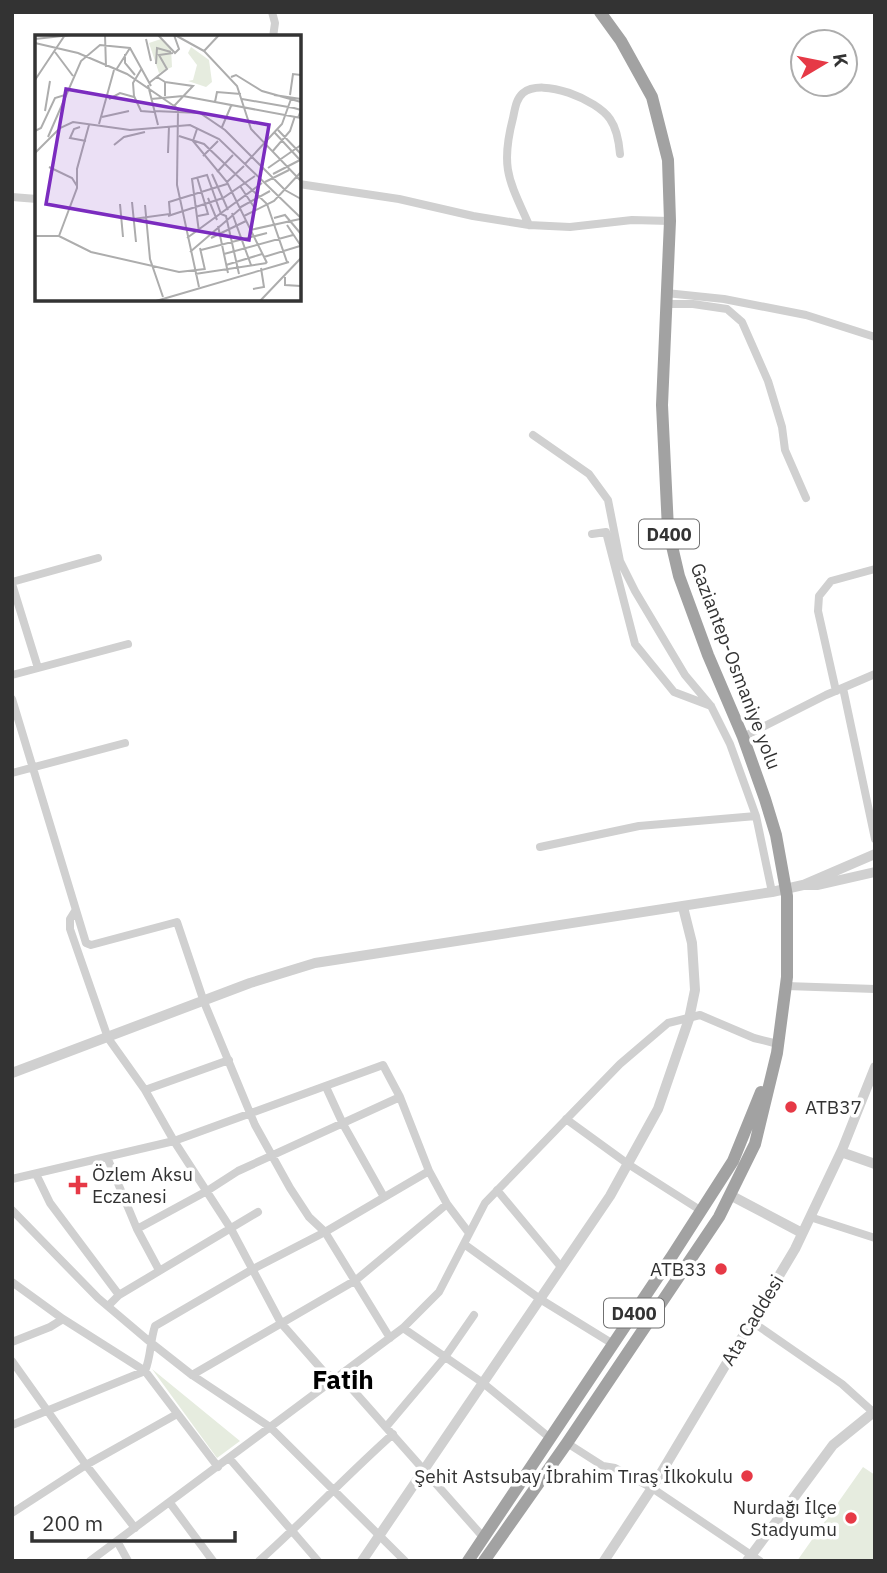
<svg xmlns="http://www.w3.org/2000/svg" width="887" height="1573" viewBox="0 0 887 1573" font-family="'IBM Plex Sans',sans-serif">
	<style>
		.green { fill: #e6ecdf }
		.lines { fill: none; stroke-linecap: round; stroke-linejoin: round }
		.minor { stroke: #d0d0d0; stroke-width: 8 }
		.tertiary { stroke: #d0d0d0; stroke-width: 10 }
		.trunk { stroke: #a2a2a2; stroke-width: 12 }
		.poi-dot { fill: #e63946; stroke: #fff; stroke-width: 2.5 }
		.labels { text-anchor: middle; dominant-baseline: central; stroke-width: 7; stroke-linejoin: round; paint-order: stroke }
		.shield { fill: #fff; stroke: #707070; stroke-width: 2 }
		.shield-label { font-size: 18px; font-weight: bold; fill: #333 }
		.street-label { font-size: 19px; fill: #333; stroke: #fff }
		.poi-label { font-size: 19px; fill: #333; stroke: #fff; text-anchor: end }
		.district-label { font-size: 26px; font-weight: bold; fill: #000; stroke: #fff }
		.inset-road { fill: none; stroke: #adadad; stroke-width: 2 }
		.view { fill: #7b2cbf; fill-opacity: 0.15; stroke: #7b2cbf; stroke-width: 3.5 }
		.inset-edge { fill: none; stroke: #333; stroke-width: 3.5 }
	</style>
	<rect width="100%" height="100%" fill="#fff"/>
	<path class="green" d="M152,1369L240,1441L217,1458Z
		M863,1467L875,1475V1561H797Z"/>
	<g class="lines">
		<path class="minor" d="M272,12L275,23L273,37
			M299,184L399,199L473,216L529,225L570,227L632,220L670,221
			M12,197L37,199
			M529,225C509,180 500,168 513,118C515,109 516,99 523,93C543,77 597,100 610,119C617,129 619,142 620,154
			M666,293L724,299L806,315L875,337
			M666,304H693L727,309L742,322L768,381L782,427L785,450L806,498
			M533,435L589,474L608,500L620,561L635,591L685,675L711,706L730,744L756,816L639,826L540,847
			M592,534L606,532L635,644L674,692L711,706
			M12,582L98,558
			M12,584L38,668
			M12,675L128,644
			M843,688L875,839
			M836,691L818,611L819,596L831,581L875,569
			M12,699L86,943L91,945L177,922L204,1002L255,1125L290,1188L309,1217L325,1232L390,1338
			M743,737L826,695L875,674
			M12,773L125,743
			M756,816L772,892
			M75,911L70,919V929L108,1038L145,1090L174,1141L231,1229L281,1323L324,1372L336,1379L345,1381L484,1538
			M786,986L875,989
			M326,1087L343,1124L384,1197
			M145,1090L229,1060
			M566,1119L628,1164L700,1210
			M107,1157L137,1229L207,1191L238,1171L400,1097
			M429,1171L447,1204L469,1233
			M36,1174L50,1203L119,1295
			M12,1179L174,1141L383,1065L400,1097L429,1171L325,1232L253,1269L155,1326C150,1341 151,1357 145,1371L12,1425
			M497,1190L561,1267
			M12,1210L98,1298L150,1342L192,1375L270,1427L405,1561
			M810,1217L875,1238
			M137,1229L159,1270
			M464,1244L540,1299L613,1344
			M12,1282L63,1319L145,1371L218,1467
			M108,1306L119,1295L258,1212
			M751,1321L842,1384L873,1412
			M403,1328L483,1383L550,1438
			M12,1342L50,1327L63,1319
			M12,1361L86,1465L135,1528
			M192,1375L356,1280L447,1204
			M386,1427L445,1357L474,1315
			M567,1443L603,1466L615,1468L652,1488L760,1561
			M229,1458L318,1561
			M170,1503L213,1561
			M12,1513L86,1465L177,1414
			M117,1541L128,1561
			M90,1561L403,1328L439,1292L485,1203L620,1064L668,1023L700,1015L754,1038L778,1044
			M259,1561C305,1520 347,1475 393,1434"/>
		<path class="tertiary" d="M804,885H818L875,872
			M12,1073L250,983L315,963L772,892L803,885L875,854
			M841,1152L875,1164
			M730,1195L802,1233
			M362,1561L610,1196L658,1109L689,1019L695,990L692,943L683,907
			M604,1561L652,1488L795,1249L842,1150L875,1067
			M747,1561L833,1445L875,1411"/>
		<path class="trunk" d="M468,1561L672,1256L733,1161L761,1092
			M484,1561L567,1443L719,1217L755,1144L777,1053L787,977V896L776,835L765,799L743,737L708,655L679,576L668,529L662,405L670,221L668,160L652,97L621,41L600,12"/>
	</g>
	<g class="poi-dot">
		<circle cx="791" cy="1107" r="7"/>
		<path d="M74.5 1174.5h7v7h7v7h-7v7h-7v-7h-7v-7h7z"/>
		<circle cx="721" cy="1269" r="7"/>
		<circle cx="747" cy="1476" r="7"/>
		<circle cx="851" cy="1518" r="7"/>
	</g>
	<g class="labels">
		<g class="shield">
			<rect x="639" y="519.5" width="60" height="29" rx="5"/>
			<rect x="604" y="1298.5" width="60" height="29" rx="5"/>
		</g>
		<g class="shield-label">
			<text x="669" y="534">D400</text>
			<text x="634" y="1313">D400</text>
		</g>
		<g class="street-label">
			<text transform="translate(736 666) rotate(69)">Gaziantep-Osmaniye yolu</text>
			<text transform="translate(752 1320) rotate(-59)">Ata Caddesi</text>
		</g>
		<g class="poi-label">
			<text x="805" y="1107" text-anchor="start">ATB37</text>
			<text x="92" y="1174" text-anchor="start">Özlem Aksu<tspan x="92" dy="22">Eczanesi</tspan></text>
			<text x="707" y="1269">ATB33</text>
			<text x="733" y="1476">Şehit Astsubay İbrahim Tıraş İlkokulu</text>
			<text x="837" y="1507">Nurdağı İlçe<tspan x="837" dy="22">Stadyumu</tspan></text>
		</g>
		<g class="district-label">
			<text x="343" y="1379">Fatih</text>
		</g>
	</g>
	<g transform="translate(35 35)">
		<rect width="266" height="266" fill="#fff"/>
		<path d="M126,4L136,13L137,32L124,38L114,8ZM156,12L174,25L177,47L171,52L153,46L158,45L162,30L153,18Z" fill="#e6ecdf"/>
		<path class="inset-road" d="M70,0L71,32M123,0L140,18L144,14L139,0M140,0L169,16M184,0L169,16L202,51L216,94L266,146M0,4L36,0M111,4L116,26M0,8L43,18L92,39L145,75M20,17L38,41M90,19V28L100,40M121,29L122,13L136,17M107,33L98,48L99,61L106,76L119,77M81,35L95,13M122,42L130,47V61M196,42L201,40L227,56L266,67M0,45L30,0M130,47L158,51L139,71M114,48L132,34L124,20L138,18M113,50L123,90M239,60L266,64M255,60L258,39L266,40M74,64L85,58L99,62M116,64L148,61L266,83M207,64L259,73L266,75L263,83M180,67L182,57L206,59M143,75L142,150L164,252M10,76L15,46M119,76L165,78L190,95L250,155L266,164M67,82L94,76M64,89L79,35M45,92L39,94L35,103L51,106M187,92L196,71M162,94L158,106L192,147L232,228M243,95L266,119M0,96L6,93L20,63L30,60M240,98L265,125M144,101L169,109L232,169L252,227M13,102L46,26L65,10L95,13L116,51M79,110L89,102L110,97M237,117L255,96L260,81M0,118L25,93L38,87L95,95L155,90L184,104L266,183M133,118L134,91M168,121L183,106M210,129L247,89L256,64M14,132L37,143L42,151M233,133L266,110M182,137L198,120M177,139L193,175M238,139L265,125M162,142L173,179L163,181M192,147L209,131M230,147L254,135M205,151L221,175M173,163L182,185M97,167L101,207M85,169L88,202M110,170L115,224L128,262M204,173L235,156M197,178L216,230M133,181L188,163L220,141M209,181L239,166L266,137M239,183L250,180L266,199M98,184L135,179L134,167L192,149M252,190L266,211M183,191L193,238M215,195L265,184M164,197L157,144L172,140L186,179L191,181L204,239M0,201H24L56,217L144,237L170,234M24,201L42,153V134L54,90M152,203L227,148M176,203L211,186M165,213L170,235M166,215L232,198M155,217L205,174M189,219L258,200M229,222L265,211M191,230L227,219M160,239L232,228M250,242V250L266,251M218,254L229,252L226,233M121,266L254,227M225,266L266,223"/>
		<path class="view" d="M31,54L234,90L214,205L11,169Z"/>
		<rect width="266" height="266" class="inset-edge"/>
	</g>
	<rect width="887" height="1573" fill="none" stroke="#333333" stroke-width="28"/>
	<g transform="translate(824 63) rotate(80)"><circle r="33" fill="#ffffff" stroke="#adadad" stroke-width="2"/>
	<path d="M0-5L12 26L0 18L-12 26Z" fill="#e63946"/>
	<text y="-10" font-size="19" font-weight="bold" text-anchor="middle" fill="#333333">K</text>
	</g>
	<path d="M32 1531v10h203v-10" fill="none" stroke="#333333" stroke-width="3.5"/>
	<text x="42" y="1531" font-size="21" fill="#333333" stroke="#ffffff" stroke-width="5" paint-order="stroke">200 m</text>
</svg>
